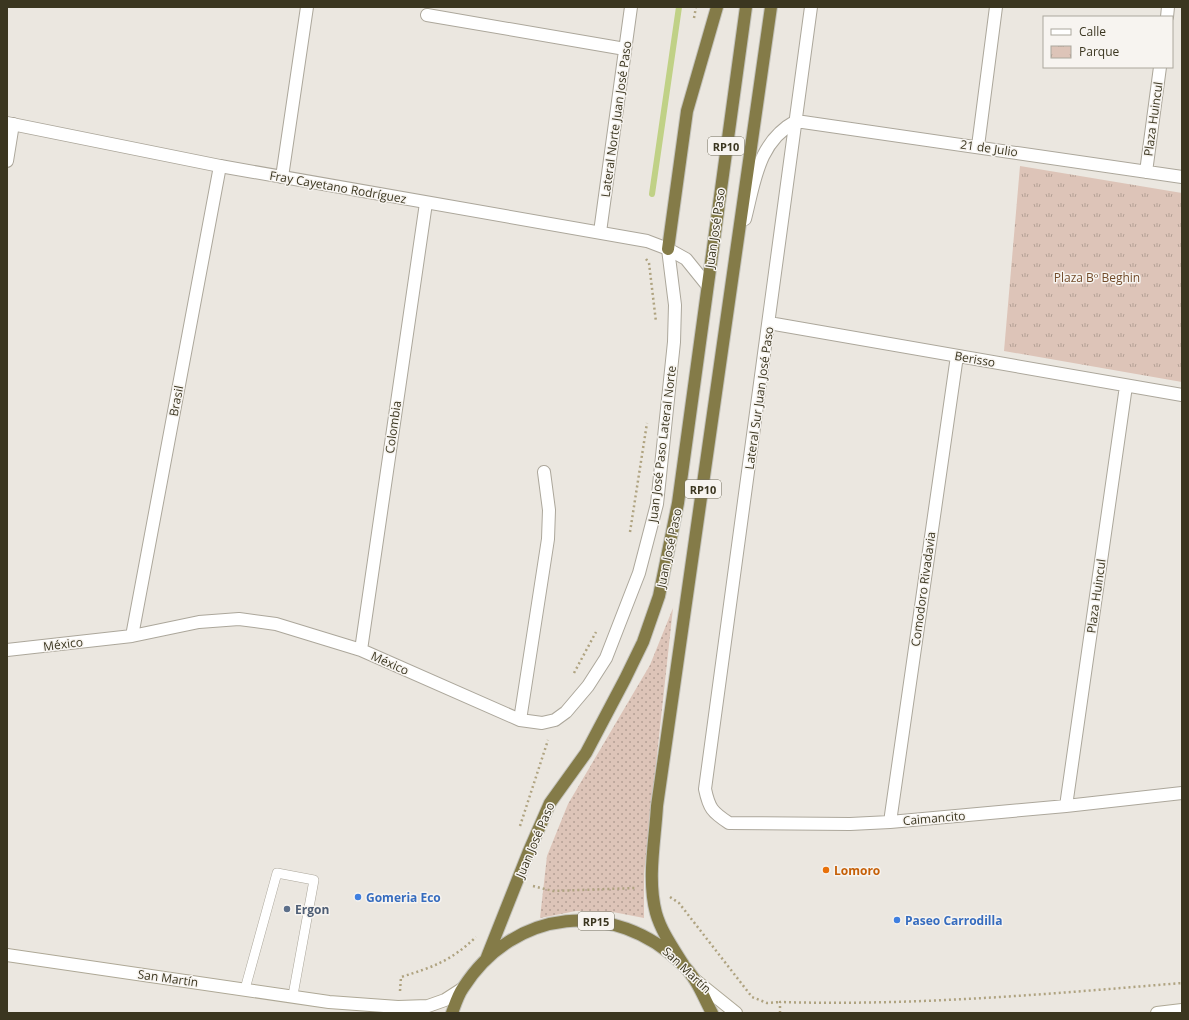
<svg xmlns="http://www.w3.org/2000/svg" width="1189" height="1020" viewBox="0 0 1189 1020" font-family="'Open Sans',sans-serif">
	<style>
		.grass { fill: url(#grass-dots) }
		.park { fill: url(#park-tufts) }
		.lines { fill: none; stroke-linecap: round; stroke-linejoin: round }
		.stream { stroke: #c0d186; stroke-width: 6 }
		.service-casing { stroke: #aca79b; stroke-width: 10 }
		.minor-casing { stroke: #aca79b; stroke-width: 14 }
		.tertiary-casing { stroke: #aca79b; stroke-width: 14 }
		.secondary-casing { stroke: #aea896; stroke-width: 14 }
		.trunk-casing { stroke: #c4c3bc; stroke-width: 14 }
		.path { stroke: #afa380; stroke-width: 2.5; stroke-dasharray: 2 3; stroke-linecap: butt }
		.service { stroke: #fff; stroke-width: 9 }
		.minor { stroke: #fff; stroke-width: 12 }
		.tertiary { stroke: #fff; stroke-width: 12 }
		.secondary { stroke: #fff; stroke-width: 12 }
		.trunk { stroke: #847b48; stroke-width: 12 }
		.food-dot { fill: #e8710a; stroke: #f7f4f0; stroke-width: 1.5 }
		.shop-dot { fill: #3f7fe0; stroke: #f7f4f0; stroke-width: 1.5 }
		.service-dot { fill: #5c6f8a; stroke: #f7f4f0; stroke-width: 1.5 }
		.labels { text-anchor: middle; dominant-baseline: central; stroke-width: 3; stroke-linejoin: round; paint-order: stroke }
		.shield { fill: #f7f4f0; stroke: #736f5e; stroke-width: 1 }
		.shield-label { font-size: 11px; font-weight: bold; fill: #3b3620 }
		.street-label { font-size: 12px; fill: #3b3620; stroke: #f7f4f0 }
		.park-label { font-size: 12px; fill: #724b2a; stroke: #f7f4f0 }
		.food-label { font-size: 12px; font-weight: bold; fill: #c56008; stroke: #f7f4f0; text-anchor: start }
		.shop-label { font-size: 12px; font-weight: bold; fill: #366cbe; stroke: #f7f4f0; text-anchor: start }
		.service-label { font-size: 12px; font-weight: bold; fill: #4e5e75; stroke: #f7f4f0; text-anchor: start }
	</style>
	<defs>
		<pattern id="grass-dots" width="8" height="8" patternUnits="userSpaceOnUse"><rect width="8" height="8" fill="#ddc4b8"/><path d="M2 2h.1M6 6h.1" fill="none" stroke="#b4a095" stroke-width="1.8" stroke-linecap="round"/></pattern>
		<pattern id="park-tufts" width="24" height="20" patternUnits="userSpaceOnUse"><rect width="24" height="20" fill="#ddc4b8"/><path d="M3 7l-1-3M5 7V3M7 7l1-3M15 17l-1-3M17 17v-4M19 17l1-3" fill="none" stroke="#b4a095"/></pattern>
	</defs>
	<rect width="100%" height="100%" fill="#ebe7e0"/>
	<path class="grass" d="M673,608L644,874V918L613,912L576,911L540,918L547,856L568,804L650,665Z"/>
	<path class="park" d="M1020,166L1182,193V382L1004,351Z"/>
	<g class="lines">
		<path class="stream" d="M652,194L679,7"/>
		<defs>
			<path id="service" d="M245,989L277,873L314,880L293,995"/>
			<path id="minor" d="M811,7L705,789C709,808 712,812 729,823L850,824L890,822L1066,806L1182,793
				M427,15L625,49
				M1167,17L1168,7
				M796,121L1182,177
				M978,146L996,7
				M7,161L13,124
				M1146,172L1160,67
				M282,177L307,7
				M745,219C755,180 758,142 796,121
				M600,232L631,7
				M769,323L1182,395
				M132,636L220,166
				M7,650L132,636L199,622L239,619L276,624L361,650L520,720L548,539L549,510L544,472
				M361,650L426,203
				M520,720L542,723L555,720L566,712L588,686L606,658L639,573L657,504L674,342L675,305L668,249
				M1066,806L1126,386
				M890,822L957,356"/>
			<path id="tertiary" d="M7,123L220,166L647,241L668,249L686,259L707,285"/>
			<path id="secondary" d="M7,955L329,1002L398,1007L428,1006L445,1000L462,989
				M695,980L736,1013
				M1157,1013L1182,1010"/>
			<path id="trunk" d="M668,249L687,111L717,7
				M487,957L529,851L550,803L586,753L625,679L643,642L659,596L678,503L746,7
				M683,964C673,948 661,931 656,913C647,879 655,841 657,806L771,7
				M452,1013C455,1005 458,995 463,988C514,908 614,898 682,964C696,977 703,996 712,1013"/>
		</defs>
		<use href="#service" class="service-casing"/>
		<use href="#minor" class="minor-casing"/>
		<use href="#tertiary" class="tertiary-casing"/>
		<use href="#secondary" class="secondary-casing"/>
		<use href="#trunk" class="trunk-casing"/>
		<path class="path" d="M694,18L696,7
			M646,259L649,263L656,322
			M630,532L647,423
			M574,673L596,632
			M520,826L548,740
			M533,886L553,891L635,888
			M670,897L679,903L752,997L767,1003L780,1002
			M400,991L401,977C433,967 451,961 476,937
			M780,1013V1002C915,1006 1048,994 1182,983"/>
		<use href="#service" class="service"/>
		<use href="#minor" class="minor"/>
		<use href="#tertiary" class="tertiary"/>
		<use href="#secondary" class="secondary"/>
		<use href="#trunk" class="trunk"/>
	</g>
	<circle class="food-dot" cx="826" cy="870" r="4"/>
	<g class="shop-dot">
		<circle cx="358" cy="897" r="4"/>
		<circle cx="897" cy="920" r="4"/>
	</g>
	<circle class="service-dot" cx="287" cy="909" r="4"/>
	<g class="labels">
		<g class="shield">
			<rect x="708" y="137" width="36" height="18" rx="3"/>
			<rect x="685" y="480" width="36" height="18" rx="3"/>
			<rect x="578" y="912" width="36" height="18" rx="3"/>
		</g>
		<g class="shield-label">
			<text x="726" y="146">RP10</text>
			<text x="703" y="489">RP10</text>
			<text x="596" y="921">RP15</text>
		</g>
		<g class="street-label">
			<text transform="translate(616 119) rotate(-82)">Lateral Norte Juan José Paso</text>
			<text transform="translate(1153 119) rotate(-82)">Plaza Huincul</text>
			<text transform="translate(989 148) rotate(8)">21 de Julio</text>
			<text transform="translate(338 187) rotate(10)">Fray Cayetano Rodríguez</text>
			<text transform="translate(715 228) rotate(-82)">Juan José Paso</text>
			<text transform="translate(975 359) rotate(10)">Berisso</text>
			<text transform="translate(759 398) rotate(-82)">Lateral Sur Juan José Paso</text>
			<text transform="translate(176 401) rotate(-79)">Brasil</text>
			<text transform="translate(393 427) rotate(-82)">Colombia</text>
			<text transform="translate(662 444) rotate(-83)">Juan José Paso Lateral Norte</text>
			<text transform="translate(669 548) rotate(-78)">Juan José Paso</text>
			<text transform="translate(923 589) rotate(-82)">Comodoro Rivadavia</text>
			<text transform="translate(1096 596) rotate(-82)">Plaza Huincul</text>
			<text transform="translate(63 644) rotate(-7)">México</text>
			<text transform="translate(390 663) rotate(24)">México</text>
			<text transform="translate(934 818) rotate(-5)">Caimancito</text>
			<text transform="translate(535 840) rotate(-67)">Juan José Paso</text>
			<text transform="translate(687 970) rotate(43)">San Martín</text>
			<text transform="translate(168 978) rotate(8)">San Martín</text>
		</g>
		<g class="park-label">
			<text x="1097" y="277">Plaza Bº Beghin</text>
		</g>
		<g class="food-label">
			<text x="834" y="870">Lomoro</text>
		</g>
		<g class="shop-label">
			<text x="366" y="897">Gomeria Eco</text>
			<text x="905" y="920">Paseo Carrodilla</text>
		</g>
		<g class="service-label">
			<text x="295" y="909">Ergon</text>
		</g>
	</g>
	<rect width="1189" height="1020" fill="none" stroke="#3b3620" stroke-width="16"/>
	<rect x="1043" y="16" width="130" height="52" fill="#f7f4f0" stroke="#aca89d"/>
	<rect x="1051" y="29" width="20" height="6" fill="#ffffff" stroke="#aca89d"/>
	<text x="1079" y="36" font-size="12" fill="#3b3620">Calle</text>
	<rect x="1051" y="46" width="20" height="12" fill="url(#park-tufts)" stroke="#aca89d"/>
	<text x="1079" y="56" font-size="12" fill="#3b3620">Parque</text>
</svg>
